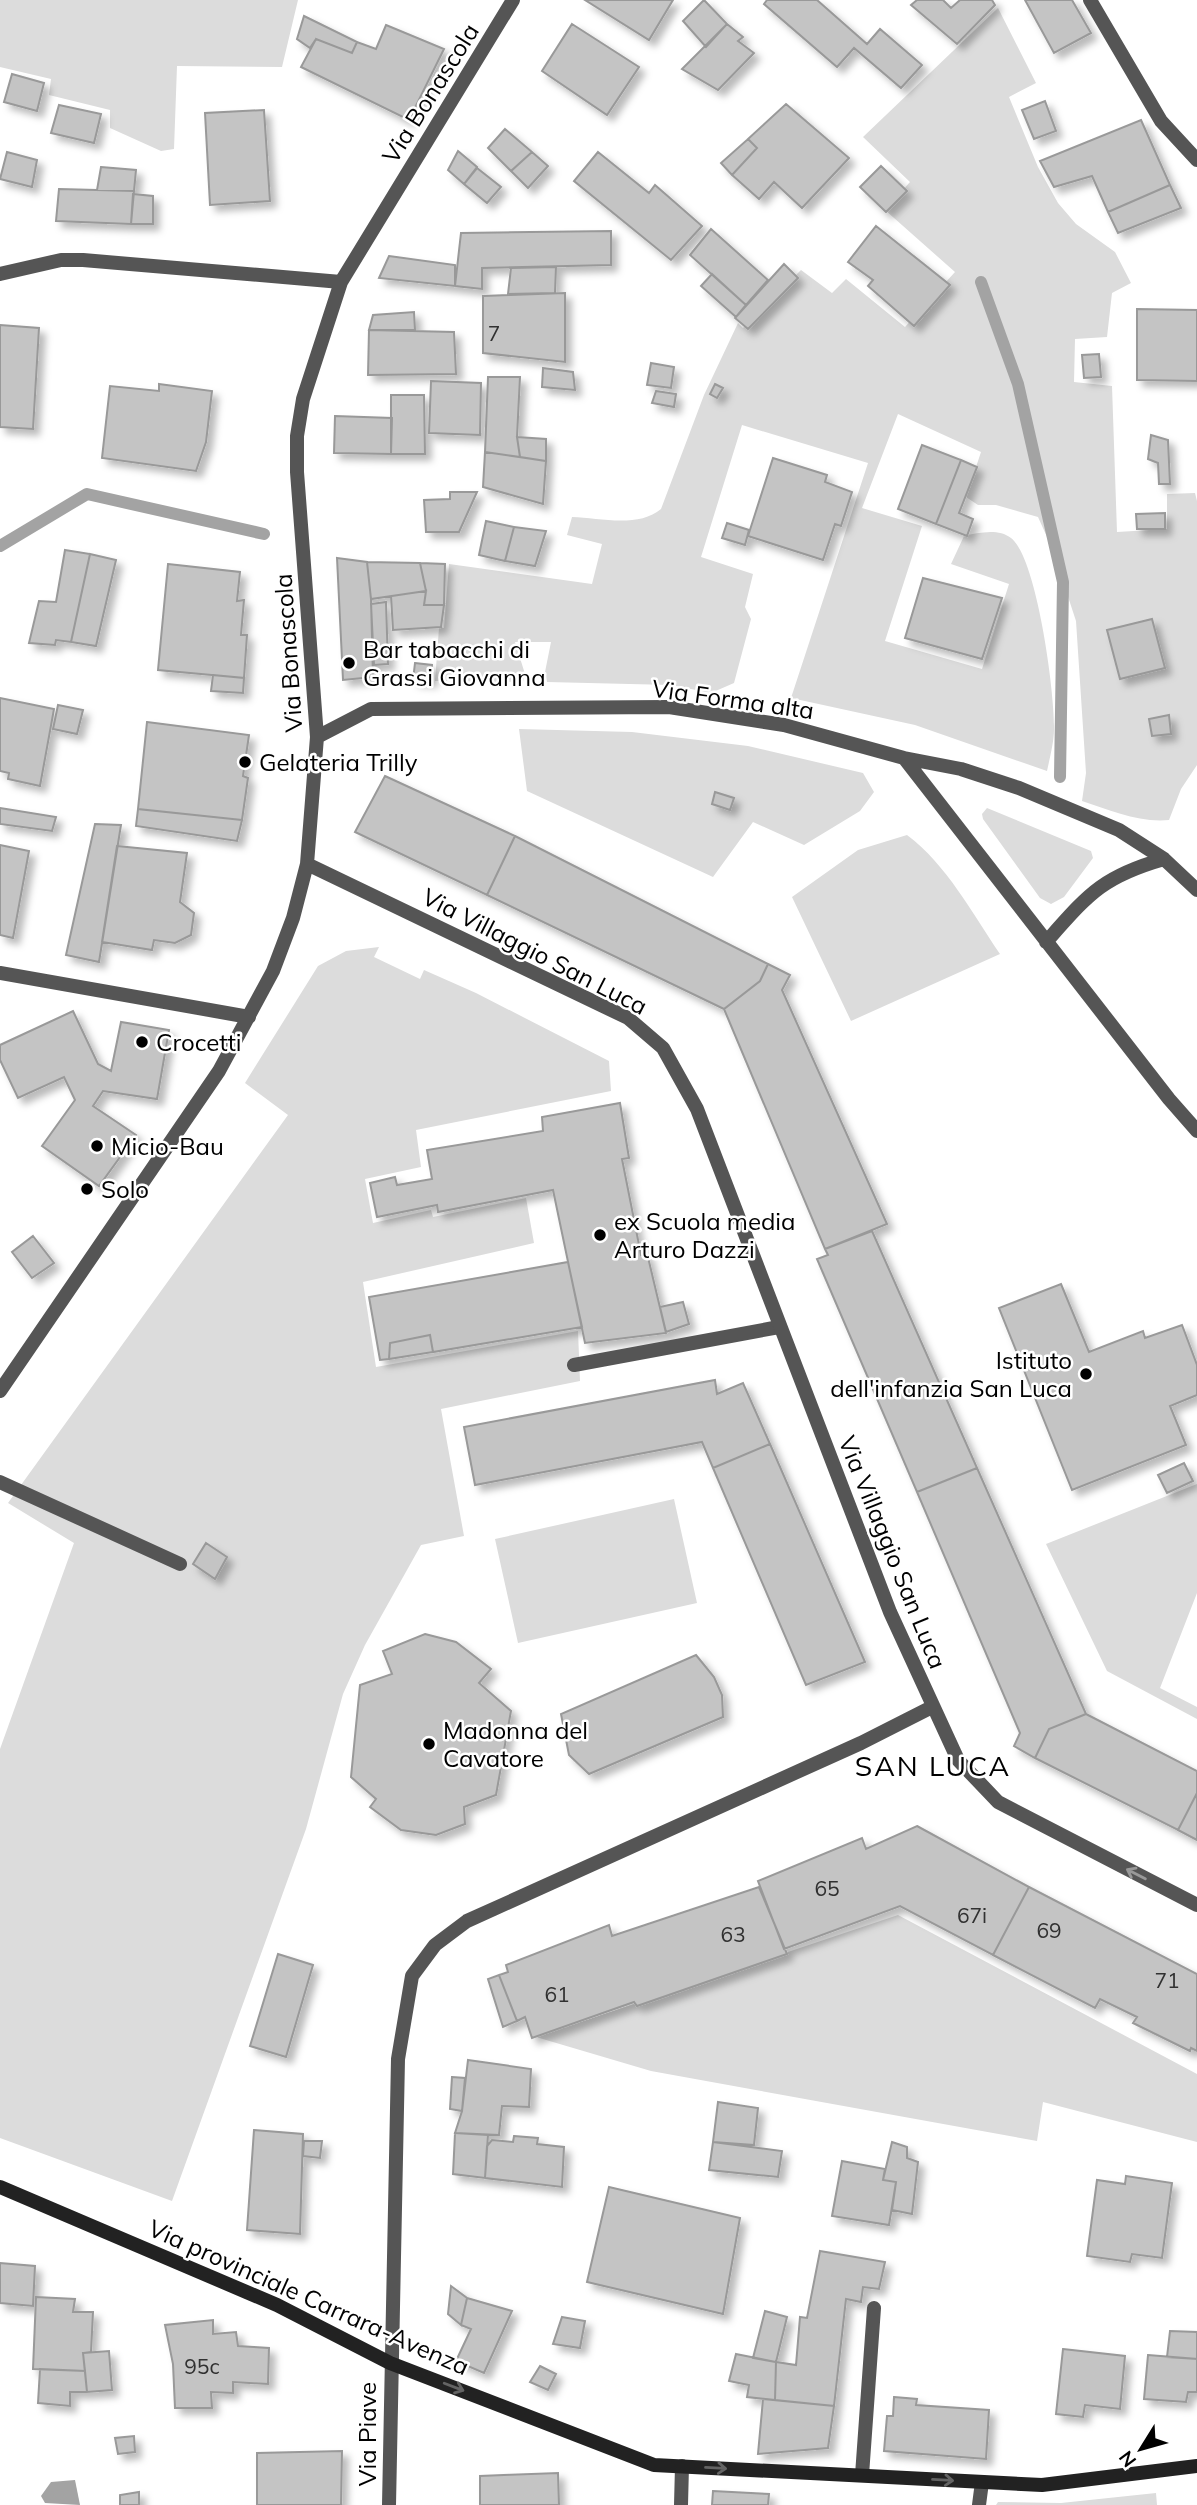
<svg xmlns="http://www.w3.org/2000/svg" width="1197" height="2505" viewBox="0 0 1197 2505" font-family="Mulish,sans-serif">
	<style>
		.green { fill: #dcdcdc }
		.water { fill: #a3a3a3 }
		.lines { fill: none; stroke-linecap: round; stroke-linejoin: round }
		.stream { stroke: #a3a3a3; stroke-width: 12 }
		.building { fill: #c4c4c4; stroke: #999; stroke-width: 2; filter: url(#shadow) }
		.lane { stroke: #555; stroke-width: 14 }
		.street { stroke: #555; stroke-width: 14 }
		.secondary { stroke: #222; stroke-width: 14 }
		.oneway { stroke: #999 }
		.oneway2 { stroke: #646464 }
		.poi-dot { fill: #000; stroke: #fff; stroke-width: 2.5 }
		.labels { text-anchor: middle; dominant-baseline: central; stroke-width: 5; stroke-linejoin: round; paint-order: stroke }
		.number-label { font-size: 21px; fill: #313131 }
		.street-label { font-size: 24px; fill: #000; stroke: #fff }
		.poi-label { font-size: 24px; fill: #000; stroke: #fff; text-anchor: start }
		.quarter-label { font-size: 28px; letter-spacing: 2px; fill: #000; stroke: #fff }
	</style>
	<defs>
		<filter id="shadow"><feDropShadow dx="6" dy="6" stdDeviation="3.5" flood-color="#0004"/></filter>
	</defs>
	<rect width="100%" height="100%" fill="#fff"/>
	<path class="green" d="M0,0H298L282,67L177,66L174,149L161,151L110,128V110L49,95L51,79L0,67Z
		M998,8L1036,83L1009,97L1038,167L1058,203L1076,224L1115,252L1131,283L1112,293L1107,337L1075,339L1074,382L1112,386L1117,532L1167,529V494L1195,493L1197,501V765L1181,789L1169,820C1139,823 1110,810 1082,801L1086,773L1076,621L1052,548L1038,517L996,505H978L966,497L981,452L898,414L862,508L922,526L885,641L982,669L1009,584L951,564L964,536C978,533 998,528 1011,538C1037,558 1055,694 1054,729C1054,742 1050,757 1047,771L915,725L791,698L868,463L742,425L701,557L753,574L745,607L751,619L734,683L711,693L671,685L547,682L545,672L551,642H515L525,674L523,682L435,681L439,628H444L449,564L592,584L602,544L567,535L572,517C600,518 639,528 661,509L704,395L738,323L743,328L801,270L832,293L846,279L905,327L955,272L885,210L910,182L863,137Z
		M519,729L632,732L748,746L863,773L874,792L860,811L804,845L753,822L713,877L527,791Z
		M987,808L1091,851L1093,858L1064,897L1051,904L1040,898L983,819L982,814Z
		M907,835C947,865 972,913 1000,954L851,1021L792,897L858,850Z
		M379,947L374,957L420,979L424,970L476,993L609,1061L611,1091L416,1130L421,1167L365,1179L373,1223L431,1210L433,1217L526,1198L534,1243L363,1282L376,1367L578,1331L580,1381L441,1409L464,1536L421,1545L365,1645L343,1694L306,1829L172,2201L0,2138V1749L74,1543L8,1503L288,1115L245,1083L318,966L346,951Z
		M1197,1484V1593L1160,1688L1197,1707V1719L1107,1671L1046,1544Z
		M674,1499L697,1603L518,1643L495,1539Z
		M898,1915L1197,2074V2142L1043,2102L1037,2141L651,2071L536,2037Z
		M1156,2493L1157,2505H996L998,2502L1061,2503Z"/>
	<path class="water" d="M75,2480L80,2505L45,2503L41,2496L51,2482Z"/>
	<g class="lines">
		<path class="stream" d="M981,282L1018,384L1063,582L1060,777
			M0,546L87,494L264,534"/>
	</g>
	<path class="building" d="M585,0H673L649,40Z
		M704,0L727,24L706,47L683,21Z
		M767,0H817L867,44L880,29L922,65L901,88L854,48L837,67L764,4Z
		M917,0H943L951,8L960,0H992L995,5L957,44L911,5Z
		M1025,0H1072L1091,33L1054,53Z
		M304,16L357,42L352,53L316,39L310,48L297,39Z
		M572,24L639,67L607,115L542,71Z
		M727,24L743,37L738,41L754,53L718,90L682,69Z
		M386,25L444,49L409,120L301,67L316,39L352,53L357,42L376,49Z
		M12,74L44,83L37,111L4,102Z
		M1045,101L1056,131L1034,139L1022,110Z
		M786,104L849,158L802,208L774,182L759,199L732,175L757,148L748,139Z
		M59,105L101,114L94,143L51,133Z
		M264,110L270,201L210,205L205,113Z
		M1141,120L1170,185L1108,212L1092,176L1054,187L1040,161Z
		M505,129L532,152L511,171L488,148Z
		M748,139L757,148L732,175L721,163Z
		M458,151L477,167L464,184L448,170Z
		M7,152L37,160L32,187L0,179Z
		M532,152L548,166L528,188L511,171Z
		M598,152L649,193L655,185L702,226L671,260L574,181Z
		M881,166L907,191L886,212L860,187Z
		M101,167L136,170L134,191L97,190Z
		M477,168L501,187L487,203L464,184Z
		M1170,185L1181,208L1118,233L1108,212Z
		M59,189L134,191L131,224L56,221Z
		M133,194L153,196V224H131Z
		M876,226L950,285L914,326L868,286L873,280L848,262Z
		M711,229L768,280L746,305L690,255Z
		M611,231V265L482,268V289L455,286L461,233Z
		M389,256L455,265V286L379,278Z
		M784,264L798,278L748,329L735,318Z
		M556,267L555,293L508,294L511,268Z
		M712,274L746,305L736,317L701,286Z
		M565,293V362L483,353V296Z
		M1137,309L1197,310V381L1137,380Z
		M414,312L415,330H369L373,315Z
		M0,325L39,328L33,429L0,427Z
		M369,330L454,332L456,374L368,375Z
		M1099,354L1101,377L1084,378L1082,355Z
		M651,363L674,367L671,388L647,385Z
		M543,368L573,372L575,390L542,387Z
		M488,377H520L517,437L520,457L485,452Z
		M431,381L481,383L480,435L429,433Z
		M159,384L212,391L206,442L196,471L102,458L110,386L159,391Z
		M715,384L723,388L717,398L710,394Z
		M656,391L676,394L674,407L652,403Z
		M391,395H424L425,454H391Z
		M335,416L392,418L391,454L334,453Z
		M1151,435L1168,440L1170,484H1159L1158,463L1148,459Z
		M517,437L546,439V461L520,457Z
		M922,445L961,460L936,524L898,509Z
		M485,452L546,461L543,504L483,487Z
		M773,458L827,475L825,482L852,492L841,526L835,524L823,560L748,536Z
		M961,460L977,467L959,513L973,519L967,536L936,524Z
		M450,492H477L459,532H426L424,500L450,499Z
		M1165,513V529H1137L1136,514Z
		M486,521L514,527L505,561L479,555Z
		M727,523L749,530L745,545L722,538Z
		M514,527L546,531L535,566L505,561Z
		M65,550L90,554L71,642L56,640L55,645L29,643L39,601L56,602Z
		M90,554L116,560L96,646L71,642Z
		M337,558L367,562L371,599L373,677L343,680Z
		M367,562L420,563L426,591L371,599Z
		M420,563L445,564L444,605H424L426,591Z
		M168,564L240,572L237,601L244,600L241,635H247L244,678L158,670Z
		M923,578L1002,598L982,659L905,638Z
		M426,591L424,605H444L441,627L393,630L391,596Z
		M386,602L388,664L374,665L371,604Z
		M1152,619L1165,668L1120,679L1107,630Z
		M415,663L432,665L431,681L413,680Z
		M213,675L244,678L243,693L211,691Z
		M0,698L54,709L40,786L8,779L9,773L0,771Z
		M58,705L83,710L77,734L53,729Z
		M1169,715L1171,734L1152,736L1149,719Z
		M147,722L249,735L243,776L248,778L242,820L138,809Z
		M385,776L515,836L487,895L355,832Z
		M715,792L734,798L730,810L712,804Z
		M0,808L56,817L52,831L0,824Z
		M138,809L242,820L237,841L136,826Z
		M95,824L121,825L99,962L66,955Z
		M515,836L768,964L760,981L724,1009L487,895Z
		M0,845L29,851L13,938L0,935Z
		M117,846L187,853L180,902L194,913L191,935L175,943L154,940L152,950L102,942Z
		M768,964L790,975L782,990L887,1224L825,1249L724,1009L760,981Z
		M73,1011L98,1064L111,1071L121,1022L169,1030L157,1099L103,1091L93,1106L136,1135L99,1186L42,1146L75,1100L64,1077L18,1098L0,1060V1045Z
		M620,1103L629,1158L622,1159L641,1255L647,1253L666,1333L585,1343L553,1190L438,1212L437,1205L377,1217L370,1183L395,1177L397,1185L432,1179L427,1150L543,1131L542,1117Z
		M872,1231L977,1468L917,1492L817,1259L828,1255L825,1249Z
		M33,1236L54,1263L32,1278L12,1252Z
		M568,1262L582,1327L433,1352L430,1335L390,1343L389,1359L380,1360L369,1297Z
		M1061,1284L1089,1352L1143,1331L1145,1338L1182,1325L1197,1365V1395L1170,1406L1186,1445L1072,1490L999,1308Z
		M683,1302L689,1324L666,1332L660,1307Z
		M430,1335L433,1352L389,1359L390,1343Z
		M715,1380L717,1394L743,1383L770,1444L713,1468L702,1442L475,1485L464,1427Z
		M770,1444L865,1662L806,1685L713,1468Z
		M1184,1463L1193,1481L1167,1493L1158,1475Z
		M977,1468L1086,1714L1049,1729L1035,1758L1014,1746L1020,1733L917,1492Z
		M206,1543L227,1557L215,1579L193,1564Z
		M425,1634L456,1642L491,1669L479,1683L511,1711L496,1795L464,1807L465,1824L436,1835L401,1830L370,1807L376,1799L351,1777L360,1685L392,1674L383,1651Z
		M696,1655L714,1677L722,1695L723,1717L589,1774L569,1755L561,1714Z
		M1086,1714L1197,1771V1793L1178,1830L1035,1758L1049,1729Z
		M1197,1793V1840L1178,1830Z
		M917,1826L1029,1887L993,1955L900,1906L784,1949L758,1881L862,1838L866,1849Z
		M759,1887L787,1954L637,2006L634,2002L532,2038L525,2017L517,2021L499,1975L508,1972L506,1965L609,1925L612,1936Z
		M1029,1887L1197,1974V2051L1191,2048L1190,2051L1133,2023L1137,2017L1100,1999L1095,2008L993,1955Z
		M278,1954L313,1965L286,2057L250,2046Z
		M499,1975L517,2021L503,2027L488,1979Z
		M468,2060L531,2069L529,2107L502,2106L499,2135L455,2133L462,2111Z
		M452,2077L465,2078L462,2111L450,2109Z
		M718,2102L758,2108L754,2145L713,2142Z
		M254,2130L303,2134L300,2234L247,2230Z
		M455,2133L488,2135L485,2178L453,2174Z
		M514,2136L538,2138L537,2144L564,2147L562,2187L485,2178L487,2146L492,2140L513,2142Z
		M304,2141H322L320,2158L303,2156Z
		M713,2142L782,2151L778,2177L709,2170Z
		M892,2142L907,2147V2158L918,2162L912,2214L892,2210L896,2182L883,2180Z
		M842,2161L885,2169L883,2180L896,2182L889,2225L832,2216Z
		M1126,2176L1172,2183L1162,2258L1132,2254L1130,2262L1087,2256L1097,2180L1125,2184Z
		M609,2187L740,2218L723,2314L587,2282Z
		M820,2251L885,2262L879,2289L863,2287L861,2302L846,2299L834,2406L775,2400L776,2362L796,2365L800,2317L807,2318Z
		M0,2263L35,2266L33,2306L0,2303Z
		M451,2286L467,2298L461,2325L448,2314Z
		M36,2297L75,2299L73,2312H93L91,2352L83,2353L85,2371L33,2369Z
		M467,2298L512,2311L484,2373L456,2361L471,2329L461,2325Z
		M765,2311L787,2317L776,2362L753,2358Z
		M562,2317L585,2321L580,2348L553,2344Z
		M213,2320V2334L236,2332L238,2346L269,2348L268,2384L233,2382V2393L211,2392L212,2408H175L173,2364L165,2325Z
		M1170,2331L1197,2332V2359L1167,2357Z
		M1063,2349L1125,2356L1120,2409L1085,2405L1083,2417L1056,2414Z
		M109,2351L112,2390L87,2392L83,2353Z
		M736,2354L776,2362L775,2400L747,2397L749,2385L729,2381Z
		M1148,2355L1197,2359V2392H1188L1186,2402L1144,2399Z
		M540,2366L556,2374L548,2390L530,2382Z
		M40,2369L85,2371L87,2392H70V2406L38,2403Z
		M894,2397L917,2399L916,2405L989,2410L986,2459L884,2451L887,2416H893Z
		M763,2399L834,2406L828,2448L758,2454Z
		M134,2436L135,2452L118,2454L115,2438Z
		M342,2451L341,2505H257V2453Z
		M558,2473L559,2505H480V2476Z
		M713,2491L769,2494L768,2505H712Z
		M139,2492V2505H120V2495Z"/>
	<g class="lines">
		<path class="lane" d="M574,1365L779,1327
			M0,1482L180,1564"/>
		<path class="street" d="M1090,0L1161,121L1197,160
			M0,274L61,260H83L341,282
			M317,737L371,709L669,707L784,725L904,758L961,769L1019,788L1119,830L1164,859L1197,890
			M904,758L1169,1099L1197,1131
			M307,864L628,1018L663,1048L697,1109L890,1612L958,1760L998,1802L1197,1905
			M1046,942C1088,895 1101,877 1164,859
			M0,973L249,1017
			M0,1391L219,1071L273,971L293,918L307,864L317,737L297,472V436L303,399L341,282L513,0
			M862,2475L874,2308
			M389,2505L398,2059L412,1976L435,1945L467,1921L861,1743L932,1707
			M681,2505L682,2466
			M979,2505L982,2482"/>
		<path class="secondary" d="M0,2187L277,2305L390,2363L654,2465L1042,2485L1197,2466"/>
	</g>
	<defs><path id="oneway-shaft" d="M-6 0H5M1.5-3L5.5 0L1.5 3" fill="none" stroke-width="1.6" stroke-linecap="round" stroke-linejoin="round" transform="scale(1.75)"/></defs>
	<use class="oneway" href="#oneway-shaft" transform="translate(1136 1874) rotate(-153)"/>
	<g class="oneway2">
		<use href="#oneway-shaft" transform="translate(454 2387) rotate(21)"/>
		<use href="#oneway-shaft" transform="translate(716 2468) rotate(3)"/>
		<use href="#oneway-shaft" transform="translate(943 2480) rotate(3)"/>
	</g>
	<g class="poi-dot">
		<circle cx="349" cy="663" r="7"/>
		<circle cx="245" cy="762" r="7"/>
		<circle cx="142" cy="1042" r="7"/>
		<circle cx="97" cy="1146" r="7"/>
		<circle cx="87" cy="1189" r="7"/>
		<circle cx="600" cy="1235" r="7"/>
		<circle cx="1086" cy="1374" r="7"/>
		<circle cx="429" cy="1744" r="7"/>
	</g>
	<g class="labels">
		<g class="number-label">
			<text x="494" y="333">7</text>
			<text x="827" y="1888">65</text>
			<text x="972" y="1915">67i</text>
			<text x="1049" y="1930">69</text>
			<text x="733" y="1934">63</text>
			<text x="1167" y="1980">71</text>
			<text x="557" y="1994">61</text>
			<text x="202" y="2366">95c</text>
		</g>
		<g class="street-label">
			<text transform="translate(430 93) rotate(-58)">Via Bonascola</text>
			<text transform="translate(288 653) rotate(-94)">Via Bonascola</text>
			<text transform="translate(733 699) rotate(8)">Via Forma alta</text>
			<text transform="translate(535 951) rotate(27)">Via Villaggio San Luca</text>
			<text transform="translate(893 1552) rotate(68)">Via Villaggio San Luca</text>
			<text transform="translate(309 2297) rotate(24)">Via provinciale Carrara-Avenza</text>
			<text transform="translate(367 2434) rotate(-90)">Via Piave</text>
		</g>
		<g class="poi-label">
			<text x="363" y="649">Bar tabacchi di<tspan x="363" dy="28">Grassi Giovanna</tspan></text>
			<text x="259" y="762">Gelateria Trilly</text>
			<text x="156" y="1042">Crocetti</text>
			<text x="111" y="1146">Micio-Bau</text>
			<text x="101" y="1189">Solo</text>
			<text x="614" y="1221">ex Scuola media<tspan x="614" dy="28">Arturo Dazzi</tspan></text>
			<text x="1072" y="1360" text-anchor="end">Istituto<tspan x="1072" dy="28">dell'infanzia San Luca</tspan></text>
			<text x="443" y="1730">Madonna del<tspan x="443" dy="28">Cavatore</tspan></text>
		</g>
		<g class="quarter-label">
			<text x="933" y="1765">SAN LUCA</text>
		</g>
	</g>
	<g transform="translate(1141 2449) rotate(233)" stroke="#ffffff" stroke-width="5" paint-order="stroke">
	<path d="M0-5L12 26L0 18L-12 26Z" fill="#000000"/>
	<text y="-10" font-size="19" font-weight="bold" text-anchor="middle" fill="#000000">N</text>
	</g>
</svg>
